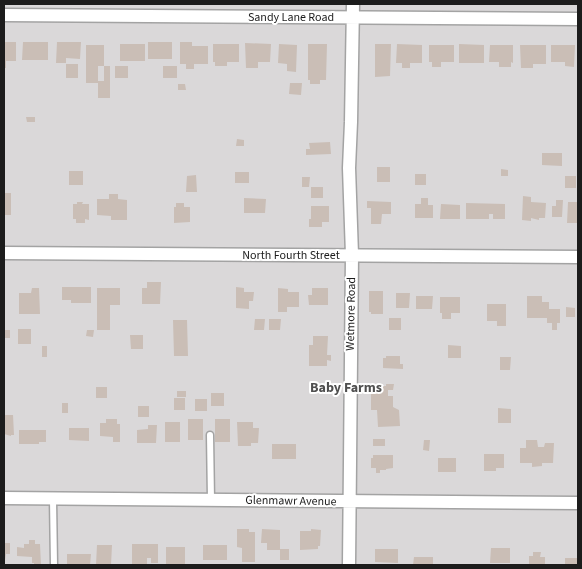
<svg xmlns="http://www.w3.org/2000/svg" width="582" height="569" viewBox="0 0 582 569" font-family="'Source Sans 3',sans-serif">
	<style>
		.residential { fill: #dad8d9 }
		.building { fill: #cabeb6; fill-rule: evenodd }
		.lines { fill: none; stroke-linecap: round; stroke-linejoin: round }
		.lane-casing { stroke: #a3a3a3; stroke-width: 9 }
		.street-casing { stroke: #a3a3a3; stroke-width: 15 }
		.lane { stroke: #fff; stroke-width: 6 }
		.street { stroke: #fff; stroke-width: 12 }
		.labels { text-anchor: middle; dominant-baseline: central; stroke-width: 4; stroke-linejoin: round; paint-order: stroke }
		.street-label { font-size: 12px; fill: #1c1c1c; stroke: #fff }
		.neighbourhood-label { font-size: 14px; font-weight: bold; fill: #4f4f4f; stroke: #fff }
	</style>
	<rect width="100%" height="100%" fill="#eee9e0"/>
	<path class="residential" d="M4,4H578V565H4Z"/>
	<path class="building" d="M4,42H16V61H6V68H4Z
		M23,42H48V60H22Z
		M57,42H81L80,59L66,58V63H56Z
		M148,42H172V59H148Z
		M180,42H192V46H208V64H194V69H186V64H180Z
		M245,43L271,44L270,62H258V68H246Z
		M120,44H145V61H120Z
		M213,44H239V62H227V66H215V62H213Z
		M279,44L297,45L296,72L287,71V64L278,63Z
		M308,44H327L326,80H320V84H310V80H308Z
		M375,44H391L390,76L375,77Z
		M397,44L422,45V63H410V68H402V63H396Z
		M459,44L484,45V63H459Z
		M86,45H104V66H110V98H98V83H86ZM98,66H104V81H98Z
		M429,45H454V62H441V67H432V62H429Z
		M490,45H513V63L511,62V67H499V62H489Z
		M520,45H546V64H533V68H521Z
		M551,45H575L574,67L565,66V62H551Z
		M66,64H78V78H66Z
		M115,66H128V78H115Z
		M163,66H177V78H163Z
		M290,83H302L301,95L289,94Z
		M178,84H185L186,90H178Z
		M26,117H35V122H27Z
		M237,139L244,140V146H236Z
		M330,142L331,154L306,155V149H310L309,143Z
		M542,153H562V166L542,165Z
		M377,167H390V182H377Z
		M501,169L508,170V176H501Z
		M69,171H83V185H69Z
		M235,172H249V183H235Z
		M415,174H426V185H415Z
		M196,175L197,192H186L187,176Z
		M565,176H576V188H565Z
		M302,177H310L309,187H302Z
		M311,187H323V198H311Z
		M4,193H11V215H4Z
		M109,194H118V199L127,200V220H111V216L97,215V199H109Z
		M523,196L531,197V202L546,203L545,218H539V220L531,218V221L522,220Z
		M244,198L266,199L265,213H244Z
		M421,198H428V205H433V218H415V204H421Z
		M556,200H563L562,217H552V206H556Z
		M367,201L391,202V214H382L381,224H371V208H367Z
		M77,202H83L82,204H89V220L85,219V223H76V219H73V204H77Z
		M568,202H578V223H567Z
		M176,203H184V207H190V222L174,223V207H176Z
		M466,203L505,204V219H493V214H489V219H466Z
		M441,204L460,205V219H440Z
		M311,206H329V222H322V227H309V219H311Z
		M147,282H161L160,304H142V288H147Z
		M62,287H91V303H71V300H62Z
		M236,287L244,288V292H254L253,301H249V309L236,308Z
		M32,288H39L40,314H19V293H31Z
		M97,288H120V305H110V330H97Z
		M278,288L288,289V292H299V307H287V312H278Z
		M312,288H328V305H309L308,295H312Z
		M369,291H383V314H371V312H369Z
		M396,293H410L409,308H396Z
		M416,296H433L432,309H416Z
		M527,296H542V302H549V309H560V323H557V330H552V323H547V318H527Z
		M440,297H460V313H451V319H442V313H440Z
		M487,304H506V326H497V321H487Z
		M566,307L575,308V317H566Z
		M389,318H401V330H389Z
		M255,319H265L264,330H254Z
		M269,319H281L280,330H269Z
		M173,320H187L188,356H174Z
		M18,329H31V344H18Z
		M4,330H10V338H4Z
		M87,330H94L93,337L86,336Z
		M130,335H143V349H131Z
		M313,336H328L327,355H331V361L327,360V366H309V345H313Z
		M448,345L461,346V358H448Z
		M42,346H47V357H42Z
		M386,356H400V364H403V369L383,368V358H386Z
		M500,357H511L510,370H500Z
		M386,384H394L393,390H388V396H393V407L399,410L400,426L378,427L377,410H371V386H386Z
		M96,387H107V398H96Z
		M177,391H186V397H177Z
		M211,393H224V406H211Z
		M174,398H185V410H174Z
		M195,399H207V411H195Z
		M62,403H68V413H62Z
		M138,406H149V417H138Z
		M498,408L511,409V423H498Z
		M4,415H13L14,435H11V436L4,434Z
		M106,419H117V424H120V442H113V437L100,436V423H106Z
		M188,419H203V440H188Z
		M215,419H230V442H215Z
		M165,422H180V442H165Z
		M237,422H253V428H259L258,443H251V446H238Z
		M148,425H157L156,443H137V430L148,429Z
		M69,428H89V441L69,440Z
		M19,430H46V442H39V444H19Z
		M373,439H385V446H373Z
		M424,440H430L429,451L423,450Z
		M526,440H537L538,447H544L545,443H554L553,463H542V466L532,467V463H520V448H526Z
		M272,444H296V459H272Z
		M484,454H504V468H496V471H484Z
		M373,455H393V468L386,469V470H380V473H376V468H371V458H373Z
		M438,458H456V472H438Z
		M237,529H249V532H255V562H242V548L237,547Z
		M262,529L280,530V550H267V543H261Z
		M311,529L321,530L320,546H318V549L300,550V531H311Z
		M29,540H35V544H40L41,565H34V563H32V557L17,556V547L24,548V544H29Z
		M4,543H10V554H6L5,561H4Z
		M132,544H158V563H151V558H147V565H132Z
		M97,545H112L111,565H96Z
		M203,545H227V560H203Z
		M166,547H185V565H166Z
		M491,548H510V563H490Z
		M280,549H289V560H280Z
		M375,549H398V563L375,562Z
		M533,552H541L540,557H545V565H529V556H533Z
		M67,554H91L90,565H67Z
		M414,557H433V565H413Z
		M565,558H578V565H565Z"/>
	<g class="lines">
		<defs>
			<path id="lane" d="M210,435L211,500
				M53,499L54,565"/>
			<path id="street" d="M4,15L578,19
				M4,253L578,257
				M4,498L578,503
				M349,565L352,255L349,168L351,122L353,4"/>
		</defs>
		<use href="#lane" class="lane-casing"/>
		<use href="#street" class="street-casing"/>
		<use href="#lane" class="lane"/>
		<use href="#street" class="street"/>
	</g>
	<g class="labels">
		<g class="street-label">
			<text x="291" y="17">Sandy Lane Road</text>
			<text x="291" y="255">North Fourth Street</text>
			<text transform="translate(351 314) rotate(-89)">Wetmore Road</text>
			<text transform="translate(291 501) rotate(1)">Glenmawr Avenue</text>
		</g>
		<g class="neighbourhood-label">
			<text x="346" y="388">Baby Farms</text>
		</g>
	</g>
	<rect width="582" height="569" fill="none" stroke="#1c1c1c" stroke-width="10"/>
</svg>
